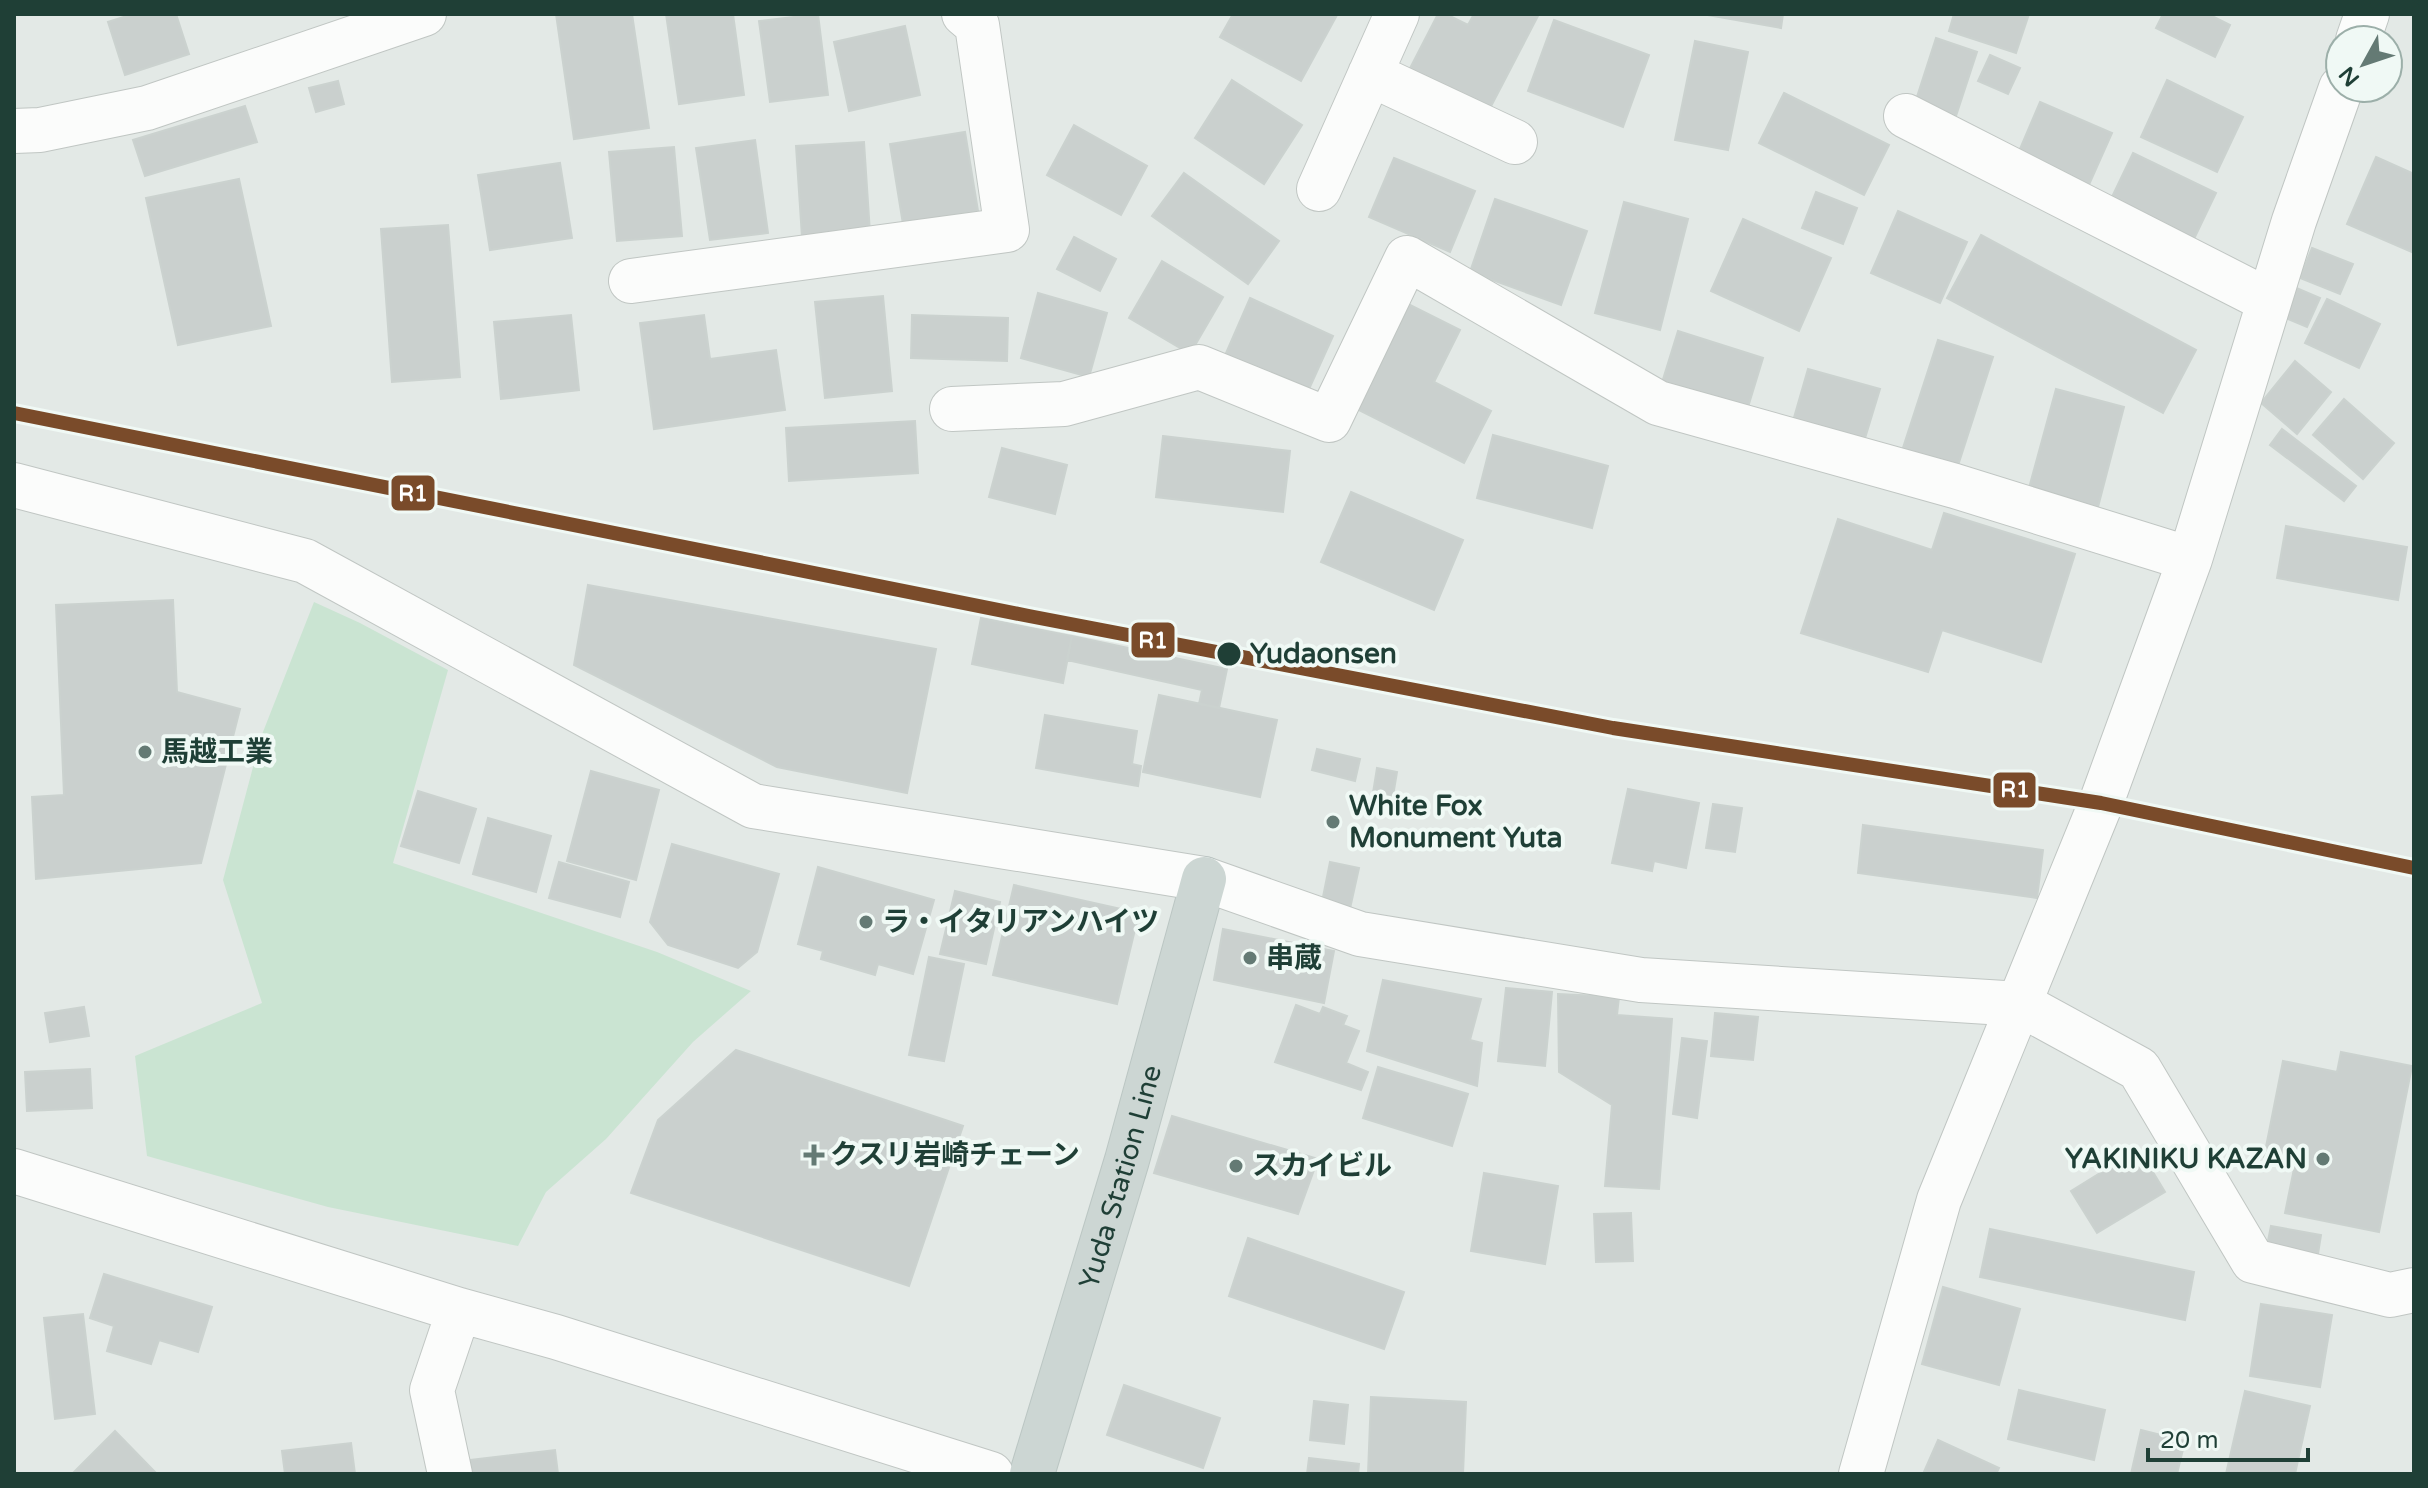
<svg xmlns="http://www.w3.org/2000/svg" width="2428" height="1488" viewBox="0 0 2428 1488" font-family="'Varela Round','Noto Sans JP',sans-serif">
	<style>
		.green { fill: #cae4d2 }
		.building { fill: #cad0ce; stroke: #cbd2cf; stroke-width: 2 }
		.lines { fill: none; stroke-linecap: round; stroke-linejoin: round }
		.minor-casing { stroke: #c0c6c3; stroke-width: 46 }
		.major-casing { stroke: #bbc6c3; stroke-width: 46 }
		.minor { stroke: #fbfcfb; stroke-width: 44 }
		.major { stroke: #ccd6d3; stroke-width: 44 }
		.rail-1-casing { stroke: #f0f9f5; stroke-width: 20 }
		.rail-1 { stroke: #7a4b2a; stroke-width: 14 }
		.stop-dot { fill: #1f3f36; stroke: #f0f9f5; stroke-width: 3 }
		.poi-dot { fill: #647a74; stroke: #f0f9f5; stroke-width: 3 }
		.labels { text-anchor: middle; dominant-baseline: central; stroke-width: 8; stroke-linejoin: round; paint-order: stroke }
		.stop-label { font-size: 28px; font-weight: bold; fill: #1f3f36; stroke: #f0f9f5; text-anchor: start }
		.poi-label { font-size: 28px; font-weight: bold; fill: #1f3f36; stroke: #f0f9f5; text-anchor: start }
		.street-label { font-size: 28px; fill: #1f3f36; stroke: #f0f9f5 }
		.line-badge { stroke: #f0f9f5; stroke-width: 3 }
		.badge-label { font-size: 22px; text-anchor: middle; font-weight: bold; fill: #fff }
	</style>
	<rect width="100%" height="100%" fill="#e3e9e6"/>
	<path class="green" d="M314,602L360,623L448,670L393,863L657,952L751,991L693,1042L606,1139L546,1192L518,1246L328,1207L147,1156L135,1056L262,1003L223,880L261,737Z"/>
	<path class="building" d="M133,14H176L189,54L125,75L108,22Z
		M556,14H632L649,128L574,139Z
		M666,14H733L744,95L679,104Z
		M818,14L828,95L770,102L759,21Z
		M1233,14H1334L1337,15L1301,81L1220,37Z
		M1438,14H1446L1468,25L1474,14H1539L1486,116L1407,74Z
		M1702,14H1783L1781,28Z
		M1954,14H2029L2016,53L1949,31Z
		M2163,14H2208L2230,25L2215,57L2156,28Z
		M1554,20L1649,55L1623,127L1528,91Z
		M905,26L920,95L849,111L834,42Z
		M1936,38L1977,52L1955,119L1914,106Z
		M1695,41L1748,52L1728,150L1675,140Z
		M1990,55L2020,68L2008,94L1978,81Z
		M1232,80L1302,125L1264,184L1195,138Z
		M2167,80L2243,117L2217,172L2141,137Z
		M338,81L344,104L316,112L309,88Z
		M1784,93L1889,145L1864,195L1759,143Z
		M2040,102L2112,133L2088,187L2017,156Z
		M245,106L257,142L145,176L133,140Z
		M1074,125L1147,166L1121,215L1047,175Z
		M965,132L978,211L903,224L890,144Z
		M755,140L768,233L710,240L696,148Z
		M864,142L870,233L802,237L796,146Z
		M674,147L682,236L617,241L609,152Z
		M2133,153L2216,193L2194,239L2111,199Z
		M2376,157L2414,174V253L2347,224Z
		M1394,158L1475,191L1450,252L1369,217Z
		M560,163L572,238L490,250L478,175Z
		M1184,173L1279,241L1248,284L1152,216Z
		M239,179L271,326L178,345L146,198Z
		M1816,192L1857,208L1843,244L1802,228Z
		M1495,199L1587,231L1561,305L1470,272Z
		M1624,202L1688,219L1660,330L1595,313Z
		M1898,211L1967,242L1940,303L1871,273Z
		M1743,219L1831,258L1799,331L1711,291Z
		M448,225L460,377L392,382L381,229Z
		M1981,235L2196,350L2163,413L1947,298Z
		M1074,237L1116,259L1100,291L1057,269Z
		M2312,248L2353,264L2340,294L2300,278Z
		M1162,261L1223,297L1190,354L1129,318Z
		M2294,287L2320,298L2307,327L2281,316Z
		M1038,293L1107,313L1089,377L1021,358Z
		M883,296L892,391L825,398L815,302Z
		M1250,298L1333,336L1305,398L1223,360Z
		M2327,299L2380,324L2359,368L2305,343Z
		M1408,304L1460,330L1434,382L1491,411L1464,463L1355,408Z
		M571,315L579,390L501,399L494,322Z
		M704,315L710,359L776,350L785,410L654,429L640,323Z
		M912,315L1008,318L1007,361L911,358Z
		M1678,331L1763,358L1745,417L1660,389Z
		M1938,340L1993,357L1954,478L1899,460Z
		M2295,361L2331,392L2297,434L2261,403Z
		M1808,369L1880,389L1862,448L1791,428Z
		M2056,389L2124,407L2098,507L2029,488Z
		M2344,399L2394,443L2363,479L2313,435Z
		M915,421L918,473L789,481L786,428Z
		M2282,429L2356,486L2344,501L2270,445Z
		M1493,435L1608,466L1592,528L1477,498Z
		M1163,436L1290,451L1283,512L1156,497Z
		M1002,448L1067,465L1055,514L989,497Z
		M1351,492L1463,540L1434,610L1321,562Z
		M1944,513L2075,554L2041,662L1942,630L1928,672L1801,633L1838,519L1932,550Z
		M2286,526L2407,547L2398,600L2277,578Z
		M588,585L936,649L907,793L777,767L574,665Z
		M173,600L177,692L240,709L201,863L36,879L32,797L64,795L56,605Z
		M981,618L1072,636L1063,683L972,664Z
		M1072,636L1227,669L1219,708L1199,704L1202,690L1067,660Z
		M1159,695L1277,720L1260,797L1143,772Z
		M1045,715L1137,731L1132,764L1141,766L1138,786L1036,768Z
		M1317,749L1360,759L1355,781L1312,770Z
		M1377,768L1397,772L1393,796L1373,793Z
		M591,771L659,790L636,880L567,861Z
		M1628,789L1699,803L1686,868L1654,861L1652,871L1612,863Z
		M418,791L476,809L459,863L401,846Z
		M1713,804L1742,808L1735,852L1706,848Z
		M488,818L551,836L536,892L473,874Z
		M1863,825L2043,850L2037,898L1858,873Z
		M672,844L779,874L757,952L738,968L668,945L650,922Z
		M559,862L629,882L620,917L549,898Z
		M1330,862L1359,868L1349,913L1321,907Z
		M818,867L934,900L913,974L878,964L875,975L821,959L823,951L798,944Z
		M1014,885L1139,913L1117,1004L993,975Z
		M955,891L1000,902L986,964L940,954Z
		M1223,929L1334,951L1324,1003L1214,980Z
		M929,957L964,964L944,1061L909,1055Z
		M1383,980L1481,999L1470,1040L1482,1043L1477,1086L1367,1051Z
		M1506,988L1552,992L1545,1066L1498,1061Z
		M1558,994L1619,997L1617,1015L1672,1019L1659,1189L1605,1186L1612,1105L1559,1072Z
		M1296,1005L1320,1014L1323,1007L1347,1016L1343,1025L1359,1031L1346,1063L1368,1072L1361,1090L1275,1062Z
		M84,1007L89,1036L50,1042L45,1013Z
		M1715,1013L1758,1017L1753,1060L1711,1056Z
		M1682,1038L1707,1041L1697,1118L1673,1114Z
		M736,1050L963,1126L909,1286L631,1193L658,1120Z
		M2341,1052L2412,1066L2379,1232L2285,1213L2295,1164L2264,1157L2283,1061L2337,1072Z
		M1378,1067L1468,1094L1452,1146L1363,1118Z
		M90,1069L92,1108L27,1111L25,1072Z
		M1172,1116L1318,1159L1298,1214L1154,1173Z
		M2139,1149L2165,1192L2097,1233L2071,1191Z
		M1484,1173L1558,1186L1545,1264L1471,1251Z
		M1631,1213L1633,1261L1596,1262L1594,1214Z
		M2271,1226L2321,1235L2317,1260L2266,1251Z
		M1990,1229L2194,1272L2185,1320L1980,1277Z
		M1248,1238L1404,1292L1384,1349L1229,1296Z
		M104,1274L212,1307L198,1352L159,1340L151,1364L107,1351L114,1326L90,1318Z
		M1943,1287L2020,1309L1999,1385L1922,1364Z
		M2261,1304L2332,1315L2320,1387L2250,1376Z
		M83,1314L95,1414L55,1419L44,1318Z
		M1124,1385L1220,1418L1203,1468L1107,1435Z
		M2019,1390L2105,1410L2094,1460L2008,1439Z
		M2245,1391L2310,1406L2295,1474H2226Z
		M1371,1397L1466,1402L1463,1474H1368Z
		M1314,1401L1348,1405L1344,1444L1310,1440Z
		M2141,1430L2185,1441L2177,1474H2131Z
		M115,1431L157,1474H72Z
		M1938,1440L1999,1468L1996,1474H1923Z
		M351,1443L355,1474H285L282,1451Z
		M555,1450L558,1474H471L469,1460Z
		M1309,1458L1359,1464L1358,1474H1307Z"/>
	<g class="lines">
		<defs>
			<path id="minor" d="M2358,40L2367,14
				M1370,74L1515,142
				M1906,116L2269,301
				M14,131L40,130L147,108L424,14
				M1319,189L1397,14
				M631,281L1007,230L977,25L964,14
				M952,409L1064,404L1199,367L1329,420L1407,258L1658,403L1955,486L2190,559
				M14,485L305,561L753,806L1204,879L1360,934L1641,980L2020,1004L2139,1069L2253,1261L2390,1295L2414,1290
				M14,1171L459,1310L556,1337L991,1474
				M450,1474L432,1390L459,1310
				M1861,1474L1939,1200L2101,803L2190,559L2294,221L2341,88"/>
			<g id="major">
				<path id="s1" d="M1032,1474L1127,1160L1204,879"/>
			</g>
		</defs>
		<use href="#minor" class="minor-casing"/>
		<use href="#major" class="major-casing"/>
		<use href="#minor" class="minor"/>
		<use href="#major" class="major"/>
		<defs>
			<path id="rail-1" d="M14,413L1029,616L1613,728L2101,803L2414,868"/>
		</defs>
		<use href="#rail-1" class="rail-1-casing"/>
		<use href="#rail-1" class="rail-1"/>
	</g>
	<circle class="stop-dot" cx="1229" cy="654" r="13"/>
	<g class="poi-dot">
		<circle cx="145" cy="752" r="8"/>
		<circle cx="1333" cy="822" r="8"/>
		<circle cx="866" cy="922" r="8"/>
		<circle cx="1250" cy="958" r="8"/>
		<path d="M810 1143h8v8h8v8h-8v8h-8v-8h-8v-8h8z"/>
		<circle cx="2323" cy="1159" r="8"/>
		<circle cx="1236" cy="1166" r="8"/>
	</g>
	<g class="labels">
		<g class="stop-label">
			<text x="1250" y="654">Yudaonsen</text>
		</g>
		<g class="poi-label">
			<text x="161" y="752">馬越工業</text>
			<text x="1349" y="806">White Fox<tspan x="1349" dy="32">Monument Yuta</tspan></text>
			<text x="882" y="922">ラ・イタリアンハイツ</text>
			<text x="1266" y="958">串蔵</text>
			<text x="830" y="1155">クスリ岩崎チェーン</text>
			<text x="2307" y="1159" text-anchor="end">YAKINIKU KAZAN</text>
			<text x="1252" y="1166">スカイビル</text>
		</g>
		<g class="street-label">
			<text stroke="none"><textPath href="#s1" startOffset="310">Yuda Station Line</textPath></text>
		</g>
	</g>
	<g class="line-badge">
		<rect x="390" y="474" width="46" height="38" rx="8" fill="#7a4b2a"/>
		<rect x="1130" y="621" width="46" height="38" rx="8" fill="#7a4b2a"/>
		<rect x="1992" y="771" width="45" height="38" rx="8" fill="#7a4b2a"/>
	</g>
	<g class="badge-label">
		<text x="413" y="501">R1</text>
		<text x="1153" y="648">R1</text>
		<text x="2015" y="797">R1</text>
	</g>
	<rect width="2428" height="1488" fill="none" stroke="#1f3f36" stroke-width="32"/>
	<g transform="translate(2364 64) rotate(230)"><circle r="38" fill="#f0f9f5" stroke="#9cafa9" stroke-width="2"/>
	<path d="M0-6L14 30L0 20L-14 30Z" fill="#647a74"/>
	<text y="-12" font-size="22" font-weight="bold" text-anchor="middle" fill="#1f3f36">N</text>
	</g>
	<path d="M2148 1448v12h160v-12" fill="none" stroke="#1f3f36" stroke-width="4"/>
	<text x="2160" y="1448" font-size="24" fill="#1f3f36" stroke="#f0f9f5" stroke-width="6" paint-order="stroke">20 m</text>
</svg>
